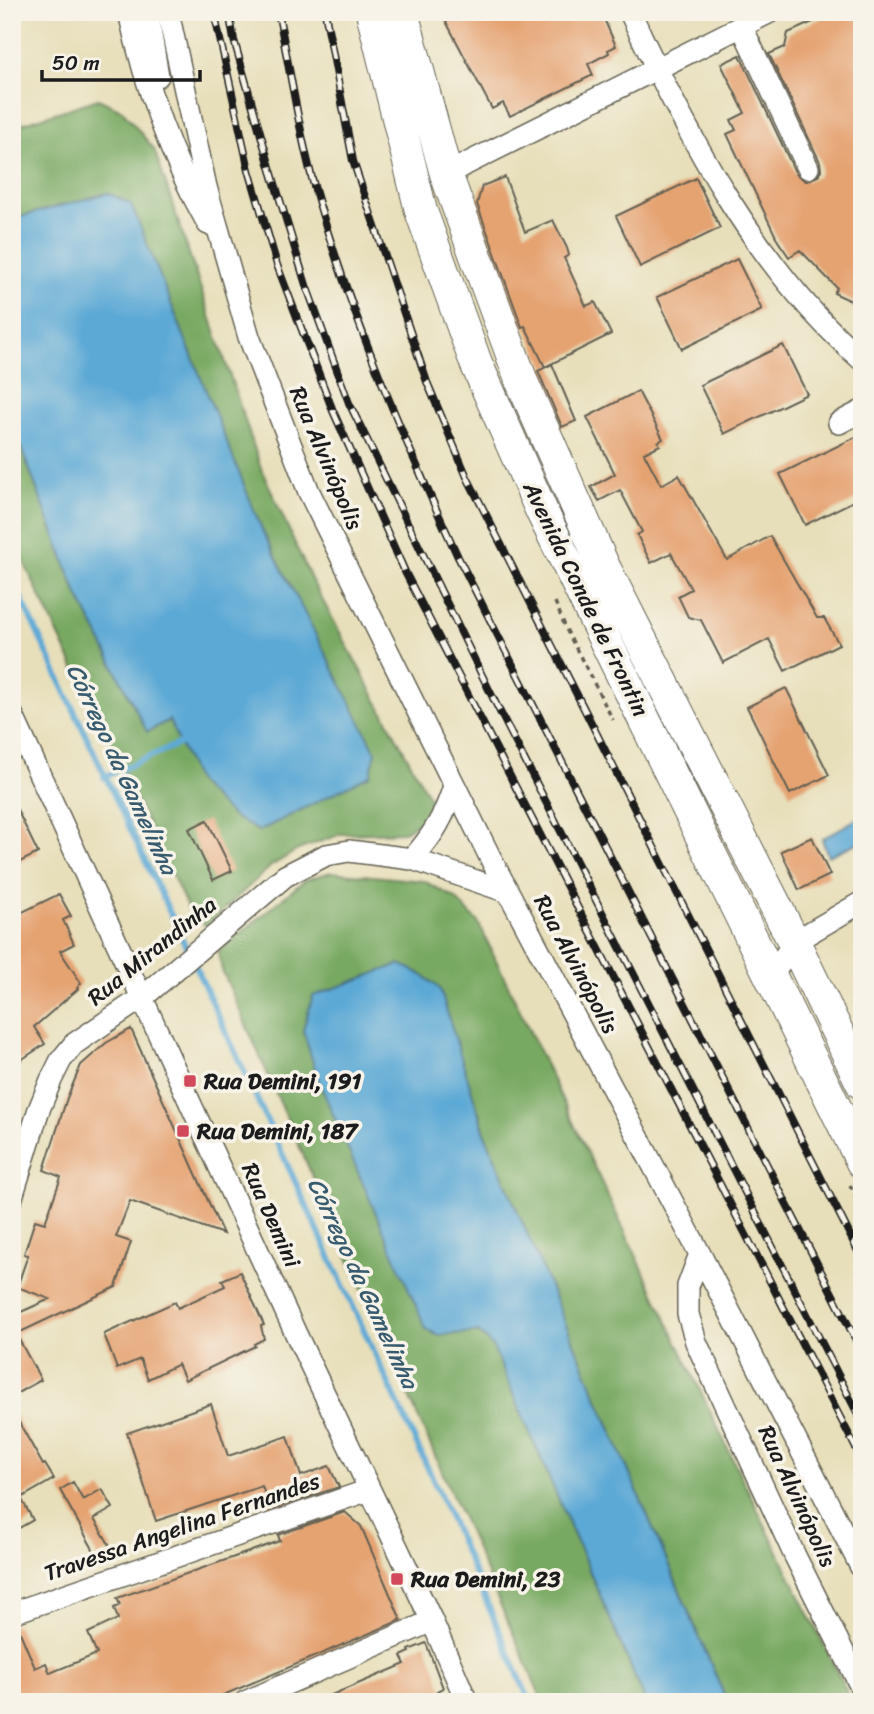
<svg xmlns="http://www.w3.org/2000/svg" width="874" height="1714" viewBox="0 0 874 1714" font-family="Sriracha,sans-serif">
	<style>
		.forest { fill: #78a962; stroke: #4a623f; stroke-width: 2 }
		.water { fill: #5ba9d5; stroke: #3c6278; stroke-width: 2 }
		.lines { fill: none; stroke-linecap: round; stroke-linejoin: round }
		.stream { stroke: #5ba9d5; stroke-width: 6 }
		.building { fill: #e5a372 }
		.minor-casing { stroke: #636053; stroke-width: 24 }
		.highway-casing { stroke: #636053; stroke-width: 34 }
		.path { stroke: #636053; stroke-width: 3.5; stroke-dasharray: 5 5; stroke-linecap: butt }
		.minor { stroke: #fff; stroke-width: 21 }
		.highway { stroke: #fff; stroke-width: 32 }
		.rail-casing { stroke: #1c1c1c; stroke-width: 8 }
		.rail { stroke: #f7f3e8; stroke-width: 5; stroke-dasharray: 16; stroke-linecap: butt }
		.poi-dot { fill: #d1495b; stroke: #f7f3e8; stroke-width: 2.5 }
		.labels { text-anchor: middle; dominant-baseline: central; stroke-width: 7; stroke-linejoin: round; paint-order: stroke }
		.street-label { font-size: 23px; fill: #1c1c1c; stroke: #f7f3e8 }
		.poi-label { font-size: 23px; font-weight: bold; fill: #1c1c1c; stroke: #f7f3e8; text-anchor: start }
		.water-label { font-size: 24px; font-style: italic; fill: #385b6f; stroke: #f7f3e8 }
	</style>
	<rect width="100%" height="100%" fill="#f7f3e8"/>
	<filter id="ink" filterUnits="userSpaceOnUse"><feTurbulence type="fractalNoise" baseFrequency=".0143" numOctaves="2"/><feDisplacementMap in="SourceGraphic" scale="14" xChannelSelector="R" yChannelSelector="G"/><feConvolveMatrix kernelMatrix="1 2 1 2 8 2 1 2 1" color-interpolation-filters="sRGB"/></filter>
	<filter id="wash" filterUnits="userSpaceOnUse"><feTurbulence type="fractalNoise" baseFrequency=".00686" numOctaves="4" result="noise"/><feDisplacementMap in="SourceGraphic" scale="28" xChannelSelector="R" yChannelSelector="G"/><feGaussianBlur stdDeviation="1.57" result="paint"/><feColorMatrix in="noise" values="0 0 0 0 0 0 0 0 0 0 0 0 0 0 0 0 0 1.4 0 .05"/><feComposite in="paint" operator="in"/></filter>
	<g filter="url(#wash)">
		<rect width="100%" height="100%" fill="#e7dfba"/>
		<path class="forest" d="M98,99L122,110L154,149L261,468L311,579L430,799L424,818L403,832L341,834L298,850L271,866L206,926L189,911L22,558L12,532V424L76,591L147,732L169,720L180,743L375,752L263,532L108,193L12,219V127Z
			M331,872L424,881L455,898L478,922L736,1466L852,1702H727L486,1137L479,1111L437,1335L479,1332L493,1347L646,1702H543L222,970L218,952L305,880Z"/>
		<path class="water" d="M108,193L131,204L263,532L376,752L370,775L259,831L232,816L197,782L169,720L147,732L76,591L12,424V219Z
			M862,816V841L828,856L822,839Z
			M400,964L421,974L440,989L486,1137L727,1702H646L493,1347L479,1332L437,1335L426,1329L319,1082L303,1030L313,996Z"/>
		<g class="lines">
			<path class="stream" d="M12,579L188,951
				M104,777L180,743
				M193,961L437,1488L530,1702"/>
		</g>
		<g id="blocks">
			<path class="building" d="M441,12H601L616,46L608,50L609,53L588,64L593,75L510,116L503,103L492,109Z
				M835,12H840L843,19L854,12H862V306L834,293L837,288L800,250L789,257L778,241L727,134L736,130L731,120L745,113L721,64L740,55L796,174L806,181L818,176L821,170L820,162L769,54L785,47L788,33Z
				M505,177L525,232L553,220L567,248L569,255L564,258L586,306L595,302L611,334L545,367L525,326L522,327L477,204L482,186Z
				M696,178L720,228L640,267L616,216Z
				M737,259L762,310L682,349L657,297Z
				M783,345L807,394L724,434L700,385Z
				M552,364L576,421L562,427L538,371Z
				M638,391L663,439L658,442L660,445L644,453L661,485L679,475L727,560L770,536L817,618H824L839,644L785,671L769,639L723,663L701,620L688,617L678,596L691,589L671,553L651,563L637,535L642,532L620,490L599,501L591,487L615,474L587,417Z
				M862,434V497L805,525L780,474Z
				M786,688L829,775L790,794L747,707Z
				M12,799L38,853L12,866Z
				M207,820L232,871L213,880L189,829Z
				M812,837L830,875L799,890L781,851Z
				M59,894L71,916L63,920L74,944L60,951L81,983L77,988L78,989L34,1027L45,1044L12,1066V917Z
				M131,1029L223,1234L130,1201L116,1237L131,1242L116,1287L16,1334L41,1380L12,1396V1316L50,1299L17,1287L28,1255L24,1254L35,1220L45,1223L61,1177L44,1170L67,1098L81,1065L106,1043Z
				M240,1272L264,1325L261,1326L264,1339L254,1344L255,1346L185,1380L178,1364L148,1379L140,1359L117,1369L104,1334L175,1302L178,1308L225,1286L222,1280Z
				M211,1404L228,1456L288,1436L301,1476L329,1466L339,1487L270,1510L262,1486L156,1521L127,1433Z
				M12,1410L43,1465L45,1464L54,1479L21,1498L33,1520L12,1532Z
				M73,1482L83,1500L102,1489L113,1508L94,1519L112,1549L98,1558L60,1490Z
				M345,1512L361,1526L401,1620L207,1702H12V1626L17,1625L35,1668L46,1663L50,1673L97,1654L88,1633L118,1619L114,1608L120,1605L117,1598L280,1541L278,1535Z
				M426,1643L443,1688L437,1691L442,1702H315L405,1664L401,1656L410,1652L409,1650Z"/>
		</g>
	</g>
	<g filter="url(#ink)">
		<use href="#blocks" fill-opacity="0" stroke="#636053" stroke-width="2"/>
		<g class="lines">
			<defs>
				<path id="minor" d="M129,12C145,86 171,158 208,224
					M147,12L158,76
					M168,12L206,187L249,337L309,492L493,863L700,1254L862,1569
					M630,12C687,136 758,270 862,360
					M742,27L808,168
					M446,174L770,12
					M839,423L862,411
					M12,714L296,1334L432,1621L467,1702
					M412,859C433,836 445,815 454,786
					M770,978L794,942L862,902
					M12,1197L38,1112L51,1080L61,1060L74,1044L143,997L285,876L326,855L349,851L412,859L508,892
					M700,1254L688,1286V1314L696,1342L795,1556L862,1689
					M12,1613L369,1490
					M245,1702L432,1621"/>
				<path id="highway" d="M372,12L421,211L476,363L542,512L862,1162
					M402,12L446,174L522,382L603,565L794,942L862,1083"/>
			</defs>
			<use href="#minor" class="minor-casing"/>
			<use href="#highway" class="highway-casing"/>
			<path class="path" d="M555,602L567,631L613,720
				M850,1185L862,1208"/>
			<use href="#minor" class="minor"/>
			<use href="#highway" class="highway"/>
			<defs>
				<path id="rail" d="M214,12L249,170L277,265L333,411L406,574L862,1460
					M229,12L234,40L270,167L306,285L349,403L497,706L862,1422
					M278,12C291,74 300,139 318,200C354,323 404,440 458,557L862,1352
					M325,12L353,161L427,382L467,477L862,1259"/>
			</defs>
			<use href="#rail" class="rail-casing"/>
			<use href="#rail" class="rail"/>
		</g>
	</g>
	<g class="poi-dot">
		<rect x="183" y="1074" width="14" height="14" rx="3.5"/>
		<rect x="176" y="1124" width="14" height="14" rx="3.5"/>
		<rect x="390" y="1572" width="14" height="14" rx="3.5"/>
	</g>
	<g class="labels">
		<g class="street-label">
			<text transform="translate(326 458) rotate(67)">Rua Alvinópolis</text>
			<text transform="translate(586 599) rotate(64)">Avenida Conde de Frontin</text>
			<text transform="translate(152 951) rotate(-39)">Rua Mirandinha</text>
			<text transform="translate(576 964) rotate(62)">Rua Alvinópolis</text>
			<text transform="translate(271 1215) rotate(66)">Rua Demini</text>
			<text transform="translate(797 1496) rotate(65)">Rua Alvinópolis</text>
			<text transform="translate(182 1527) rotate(-19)">Travessa Angelina Fernandes</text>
		</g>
		<g class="poi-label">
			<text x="204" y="1081">Rua Demini, 191</text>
			<text x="197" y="1131">Rua Demini, 187</text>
			<text x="411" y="1579">Rua Demini, 23</text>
		</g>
		<g class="water-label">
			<text transform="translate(122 769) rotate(65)">Córrego da Gamelinha</text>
			<text transform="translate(363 1283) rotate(65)">Córrego da Gamelinha</text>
		</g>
	</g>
	<rect width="874" height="1714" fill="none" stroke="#f7f3e8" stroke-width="42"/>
	<path d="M42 70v10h158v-10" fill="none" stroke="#1c1c1c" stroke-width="3.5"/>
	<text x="52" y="70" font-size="21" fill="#1c1c1c" stroke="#f7f3e8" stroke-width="5" paint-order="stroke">50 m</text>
</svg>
